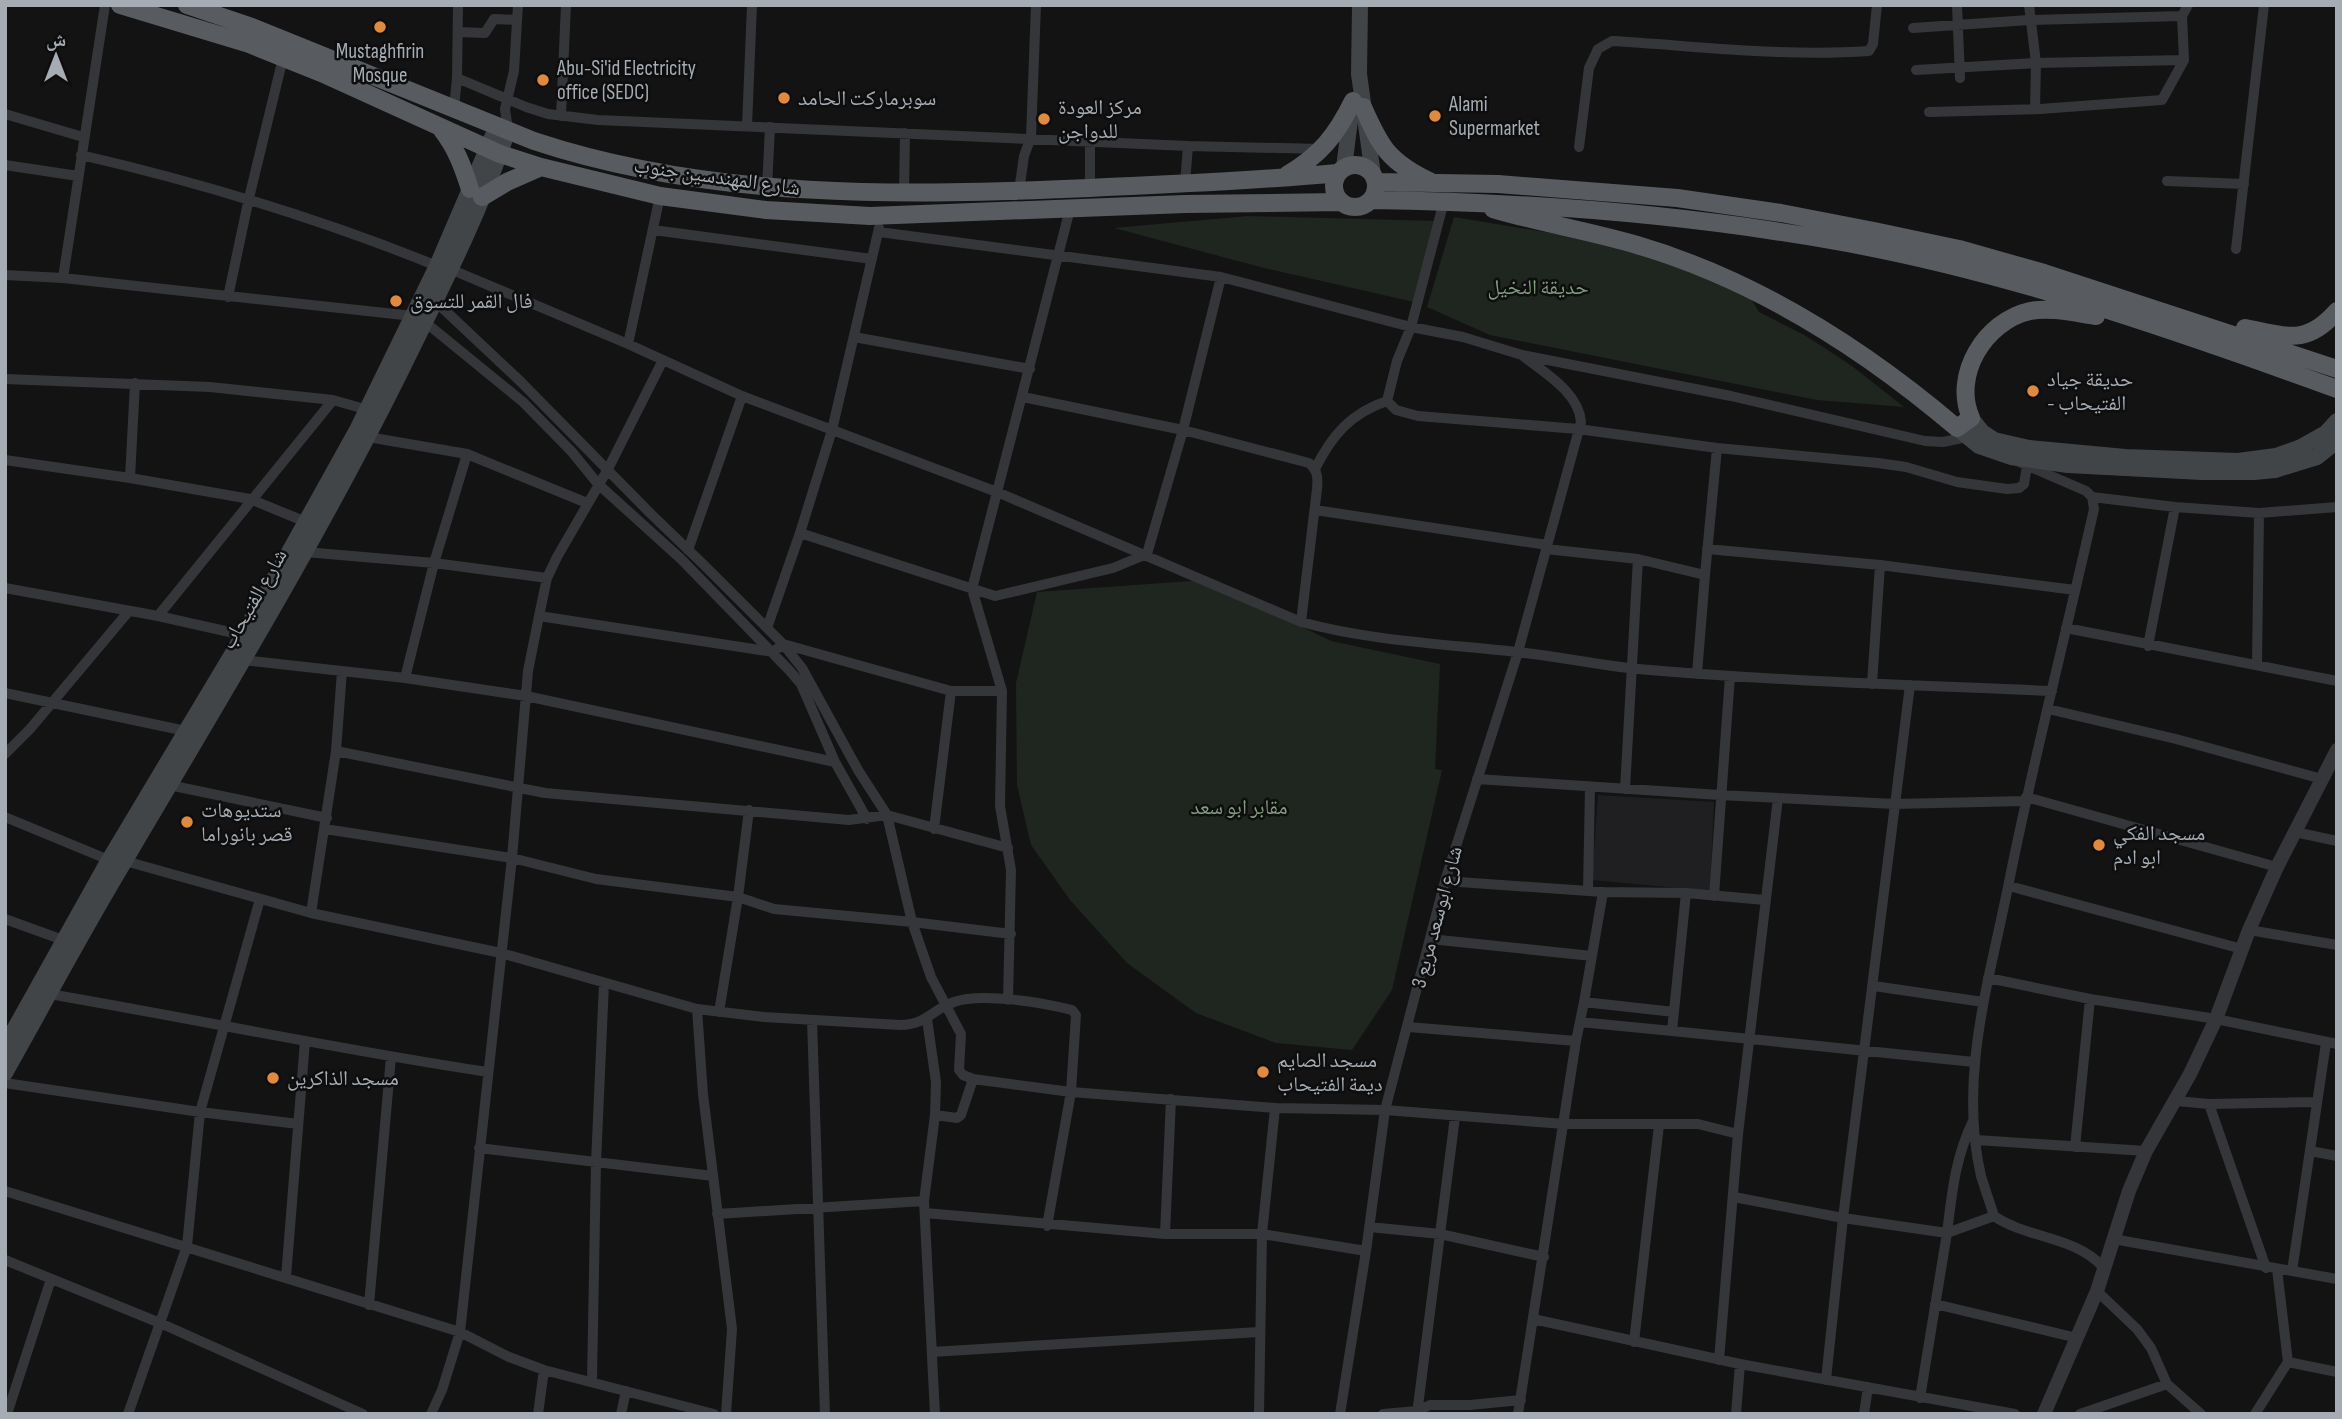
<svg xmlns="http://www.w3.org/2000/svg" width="2342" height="1419" viewBox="0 0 2342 1419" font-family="'Sofia Sans Condensed','Noto Naskh Arabic',sans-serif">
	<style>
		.built { fill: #1f1f21 }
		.green { fill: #1f261f }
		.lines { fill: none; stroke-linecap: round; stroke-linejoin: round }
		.minor { stroke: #343639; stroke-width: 10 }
		.tertiary { stroke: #343639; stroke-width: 14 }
		.secondary { stroke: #424548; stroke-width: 16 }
		.trunk { stroke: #585c60; stroke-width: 18 }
		.poi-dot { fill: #e08a3f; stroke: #0e0e0f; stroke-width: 2.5 }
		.labels { text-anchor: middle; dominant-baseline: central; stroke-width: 5; stroke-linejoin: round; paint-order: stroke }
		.poi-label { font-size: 21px; fill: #a5acb3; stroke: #0e0e0f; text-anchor: start }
		.street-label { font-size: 21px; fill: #a5acb3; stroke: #0e0e0f }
		.park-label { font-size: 21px; fill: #829d7e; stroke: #0e0e0f }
	</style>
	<rect width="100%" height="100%" fill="#131314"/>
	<path class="built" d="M1598,795L1714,802L1710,891L1592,880Z"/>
	<path class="green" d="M1248,216L1435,221L1414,302L1264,268L1114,228Z
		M1454,217L1551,233L1643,254L1748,294L1759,312L1806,336L1852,366L1904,407L1817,400L1490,335L1427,307Z
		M1205,580L1331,641L1440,664L1435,769L1442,770L1392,990L1352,1050L1276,1043L1196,1013L1127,963L1070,900L1031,845L1017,785L1016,683L1037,592Z"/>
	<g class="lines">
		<path class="minor" d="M1957,5L1960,78
			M2029,5L2036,63L2035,109
			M1913,28L2029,20L2182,16L2188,5
			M458,32L485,33L494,19L517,20
			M1916,70L2036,63L2184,60L2182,16
			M457,78L458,5
			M454,109L457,78L526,107L548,114L598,120L1188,146L1185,183
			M1929,112L2040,109L2162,100L2184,60
			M5,114L83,137
			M561,116L566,5
			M747,126L752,5
			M508,130L505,109L514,71L518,5
			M1188,146L1322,149
			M1579,147L1589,68L1598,49L1612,41C1697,46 1783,57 1869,51L1873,44L1877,5
			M81,155C202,183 321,219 437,266
			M5,165L78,176
			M2167,181L2244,184
			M767,188L770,127
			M1090,188V141
			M1019,191L1024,156L1031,137L1036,5
			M904,192L905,133
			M1444,201L1411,327L1397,361L1387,401L1396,410L1418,416L1578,429L1717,448L1878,463L1906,467L1957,482L2007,489L2019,488L2024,484L2027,466
			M653,230L872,259
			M879,232L1221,277L1411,327L1463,337L1522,355L1731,396L1925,441L1943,442L1967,437
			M2236,249L2264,5
			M450,269L628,344L742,396L997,492L1301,622C1371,641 1444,644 1516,652C1557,656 1597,665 1638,669C1775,681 1914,685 2052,691
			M5,275L63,278L413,316
			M63,278L105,5
			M228,297L249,198L283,58
			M435,301L520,381L651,514L703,564L783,644L802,668L858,770L887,815L912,922L931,977L961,1034L959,1070L963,1075L973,1079
			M425,322L523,402L572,452L598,484L681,559L789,670L801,684L835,762L867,819
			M854,337L1030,369
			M628,344L660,196
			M5,379L210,387L333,400L368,410
			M1023,397L1183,430L1309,463C1318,471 1318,478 1317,489L1301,622
			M368,437L467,454L587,503
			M5,460L130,478L250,499L306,522
			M2019,462L2086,491L2092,497L2094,509C2066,634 2034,757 2009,882C1990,978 1958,1077 1981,1176C1985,1189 1990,1203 1994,1216C2028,1239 2075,1236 2103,1267
			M1315,469C1332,435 1351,413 1387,401
			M130,478L135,383
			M2092,497L2175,507L2259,513L2337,507
			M1315,510L1547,545
			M800,533L995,596L1113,568L1147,554L1183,430L1221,277
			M1546,549L1638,559L1705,575L1717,448
			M1707,549L1880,565L2075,590
			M688,550L742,396
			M305,552L434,563L547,578
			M5,588L158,616L243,635
			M158,616L333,400
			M539,616L773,652L783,644L951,691H1002
			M767,628L800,533L832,430L879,228
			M2066,628L2337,681
			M2148,646L2175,507
			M243,660L405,678L526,696L835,762
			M2257,665L2259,513
			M1697,674L1705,575
			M405,678L434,563L467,454
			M1872,684L1880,565
			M5,693L186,731
			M2048,709L2176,739L2322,779
			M336,751L545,793L849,820L887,815L1008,848
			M5,754L30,729L129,611
			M1477,779L1720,795L1894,804L2025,801
			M169,785L327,818
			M1625,789L1638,559
			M2026,797L2277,867
			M5,817L109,860
			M325,829L512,858L596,879L738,897L774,909L912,922L1011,934
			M934,829L951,691
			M2295,832L2337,841
			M125,861L311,913L501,953L697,1009L764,1017L900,1025C928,1024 931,1010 954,1002C981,992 1044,1003 1072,1010L1076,1015L1071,1092L1047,1226
			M1445,881L1603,892L1686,893L1765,900
			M2009,886L2242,949
			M1588,890L1590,787
			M1686,893L1672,1031L1974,1062
			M1714,896L1730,676
			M311,913L336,751L342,671
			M5,919L63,940
			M2249,930L2337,945
			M1430,939L1592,956
			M1988,978L2090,999L2216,1019L2337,1044
			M1874,986L1983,1002
			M49,994C195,1019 341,1050 488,1072
			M1008,1000L1011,870L1000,806L1002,691L972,589L1070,209
			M1584,1002L1603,892
			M697,1009L703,1094L732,1329L726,1414
			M719,1012L738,897L749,810
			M927,1019L936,1082L935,1115L924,1201L935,1414
			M812,1020L825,1414
			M1580,1022L1672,1031
			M1408,1027L1576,1041
			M5,1083L200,1112L298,1124
			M2176,1101L2209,1104L2317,1102
			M2209,1104L2266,1268
			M935,1115L957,1118L961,1115L973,1079L1071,1092L1275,1108L1385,1110L1564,1124H1698L1738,1134L1778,798
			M1976,1140L2146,1151
			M2075,1147L2090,999
			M479,1148L713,1176
			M2310,1151L2337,1156
			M5,1191L460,1332L509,1357L544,1370L714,1414
			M1734,1197L1843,1218L1947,1233C1952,1193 1955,1158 1973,1121
			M925,1213L1165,1234H1262L1366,1251
			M717,1214L924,1201
			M1369,1227L1440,1234L1544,1257
			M1165,1234L1171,1099
			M2113,1239L2337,1279
			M5,1260L160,1323L363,1414
			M2292,1271L2326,1043
			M286,1277L305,1041
			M2097,1291L2137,1329L2151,1348L2167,1384L2201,1414
			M1935,1304L2077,1338
			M369,1305L391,1057
			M1533,1319L1740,1364L2015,1414
			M1634,1342L1659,1125
			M932,1352L1259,1332
			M1719,1360L1738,1134
			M2288,1362L2337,1372
			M1826,1380L1843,1218L1910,685
			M592,1381L596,1163L604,983
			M1920,1398L1947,1233L1994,1216
			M7,1414L51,1279
			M128,1414L187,1246L200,1112L260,899
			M431,1414L442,1390L460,1332L512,858L528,671L539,616L547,578L557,557L608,469L663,360
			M538,1414L544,1370
			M621,1414L626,1391
			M1259,1414L1262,1234L1275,1108
			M1340,1414L1366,1251L1385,1110L1445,881L1518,652L1581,422C1579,392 1543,372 1522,355
			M1383,1414L1417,1411L1430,1405H1470L1521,1400
			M1417,1414L1455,1117
			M1518,1414L1576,1041L1584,1002L1674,1012
			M1736,1414L1740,1364
			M1864,1414L1868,1387
			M2080,1414L2167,1384
			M2255,1414L2288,1362L2277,1269"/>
		<path class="tertiary" d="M2044,1414L2097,1291L2129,1191L2146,1151L2190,1074L2216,1019L2249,930L2277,867L2337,750"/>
		<path class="secondary" d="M1360,5L1359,74L1373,175
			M1344,168L1352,104
			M1971,418L1982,432L1994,440L2029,448L2125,457L2238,461L2276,456L2301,447L2326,433L2337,421
			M1957,428L1979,446L2011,457L2068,465L2202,472H2254L2275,470L2317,457L2337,441
			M5,1046L109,860L234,651L357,430L437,266L497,126
			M5,1073C40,1011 74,947 110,886C209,717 312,550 399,375C438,295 480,214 508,130"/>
		<path class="trunk" d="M120,5L249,44L326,75L500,154L541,167L660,196L766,210L870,216L1185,204L1340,202
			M187,5L252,27L534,141C712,200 904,196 1090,188C1173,184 1256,181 1338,173
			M1363,107C1381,148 1389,162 1431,182
			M442,130C456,148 463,167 470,189
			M1334 186a21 21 0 1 1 42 0a21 21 0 1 1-42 0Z
			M1287,175C1320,155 1336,136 1353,101
			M1376,182L1498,184L1677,198L1781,213L1874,231L1959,249L2044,273L2337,369
			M482,197L507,182L541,167
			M1371,200C1527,202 1676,213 1830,240C2000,269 2174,330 2337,389
			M1493,209C1540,223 1589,231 1637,245C1756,280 1863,348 1957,428L1971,418C1952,375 1985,321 2030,311C2051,307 2075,313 2096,316
			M2245,328C2287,336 2306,346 2337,311"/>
	</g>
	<g class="poi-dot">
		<circle cx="380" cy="27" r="7"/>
		<circle cx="543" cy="80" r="7"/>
		<circle cx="784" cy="98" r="7"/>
		<circle cx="1435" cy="116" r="7"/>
		<circle cx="1044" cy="119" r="7"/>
		<circle cx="396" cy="301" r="7"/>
		<circle cx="2033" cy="391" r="7"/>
		<circle cx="187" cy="822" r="7"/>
		<circle cx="2099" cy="845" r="7"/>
		<circle cx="1263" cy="1072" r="7"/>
		<circle cx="273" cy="1078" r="7"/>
	</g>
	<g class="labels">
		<g class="poi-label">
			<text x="380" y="51" text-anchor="middle">Mustaghfirin<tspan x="380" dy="24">Mosque</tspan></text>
			<text x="557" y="68">Abu-Si'id Electricity<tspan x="557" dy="24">office (SEDC)</tspan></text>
			<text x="798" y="98">سوبرماركت الحامد</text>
			<text x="1449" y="104">Alami<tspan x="1449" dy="24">Supermarket</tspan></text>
			<text x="1058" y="107">مركز العودة<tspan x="1058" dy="24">للدواجن</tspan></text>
			<text x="410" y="301">فال القمر للتسوق</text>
			<text x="2047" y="379">حديقة جياد<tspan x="2047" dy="24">- الفتيحاب</tspan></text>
			<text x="201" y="810">ستديوهات<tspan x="201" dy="24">قصر بانوراما</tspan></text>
			<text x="2113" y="833">مسجد الفكي<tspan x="2113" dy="24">ابو ادم</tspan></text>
			<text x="1277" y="1060">مسجد الصايم<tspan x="1277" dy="24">ديمة الفتيحاب</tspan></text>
			<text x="287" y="1078">مسجد الذاكرين</text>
		</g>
		<g class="street-label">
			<text transform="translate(717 177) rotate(8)">شارع المهندسين جنوب</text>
			<text transform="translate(254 599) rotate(-60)">شارع الفتيحاب</text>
			<text transform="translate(1437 917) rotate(-75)">شارع ابوسعد مربع 3</text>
		</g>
		<g class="park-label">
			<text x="1538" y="287">حديقة النخيل</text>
			<text x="1239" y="807">مقابر ابو سعد</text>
		</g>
	</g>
	<rect width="2342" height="1419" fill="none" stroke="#a5acb3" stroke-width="14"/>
	<g transform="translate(56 56)" stroke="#0e0e0f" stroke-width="5" paint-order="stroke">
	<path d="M0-5L12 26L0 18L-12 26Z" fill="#a5acb3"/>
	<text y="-10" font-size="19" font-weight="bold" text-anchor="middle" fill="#a5acb3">ش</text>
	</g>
</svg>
